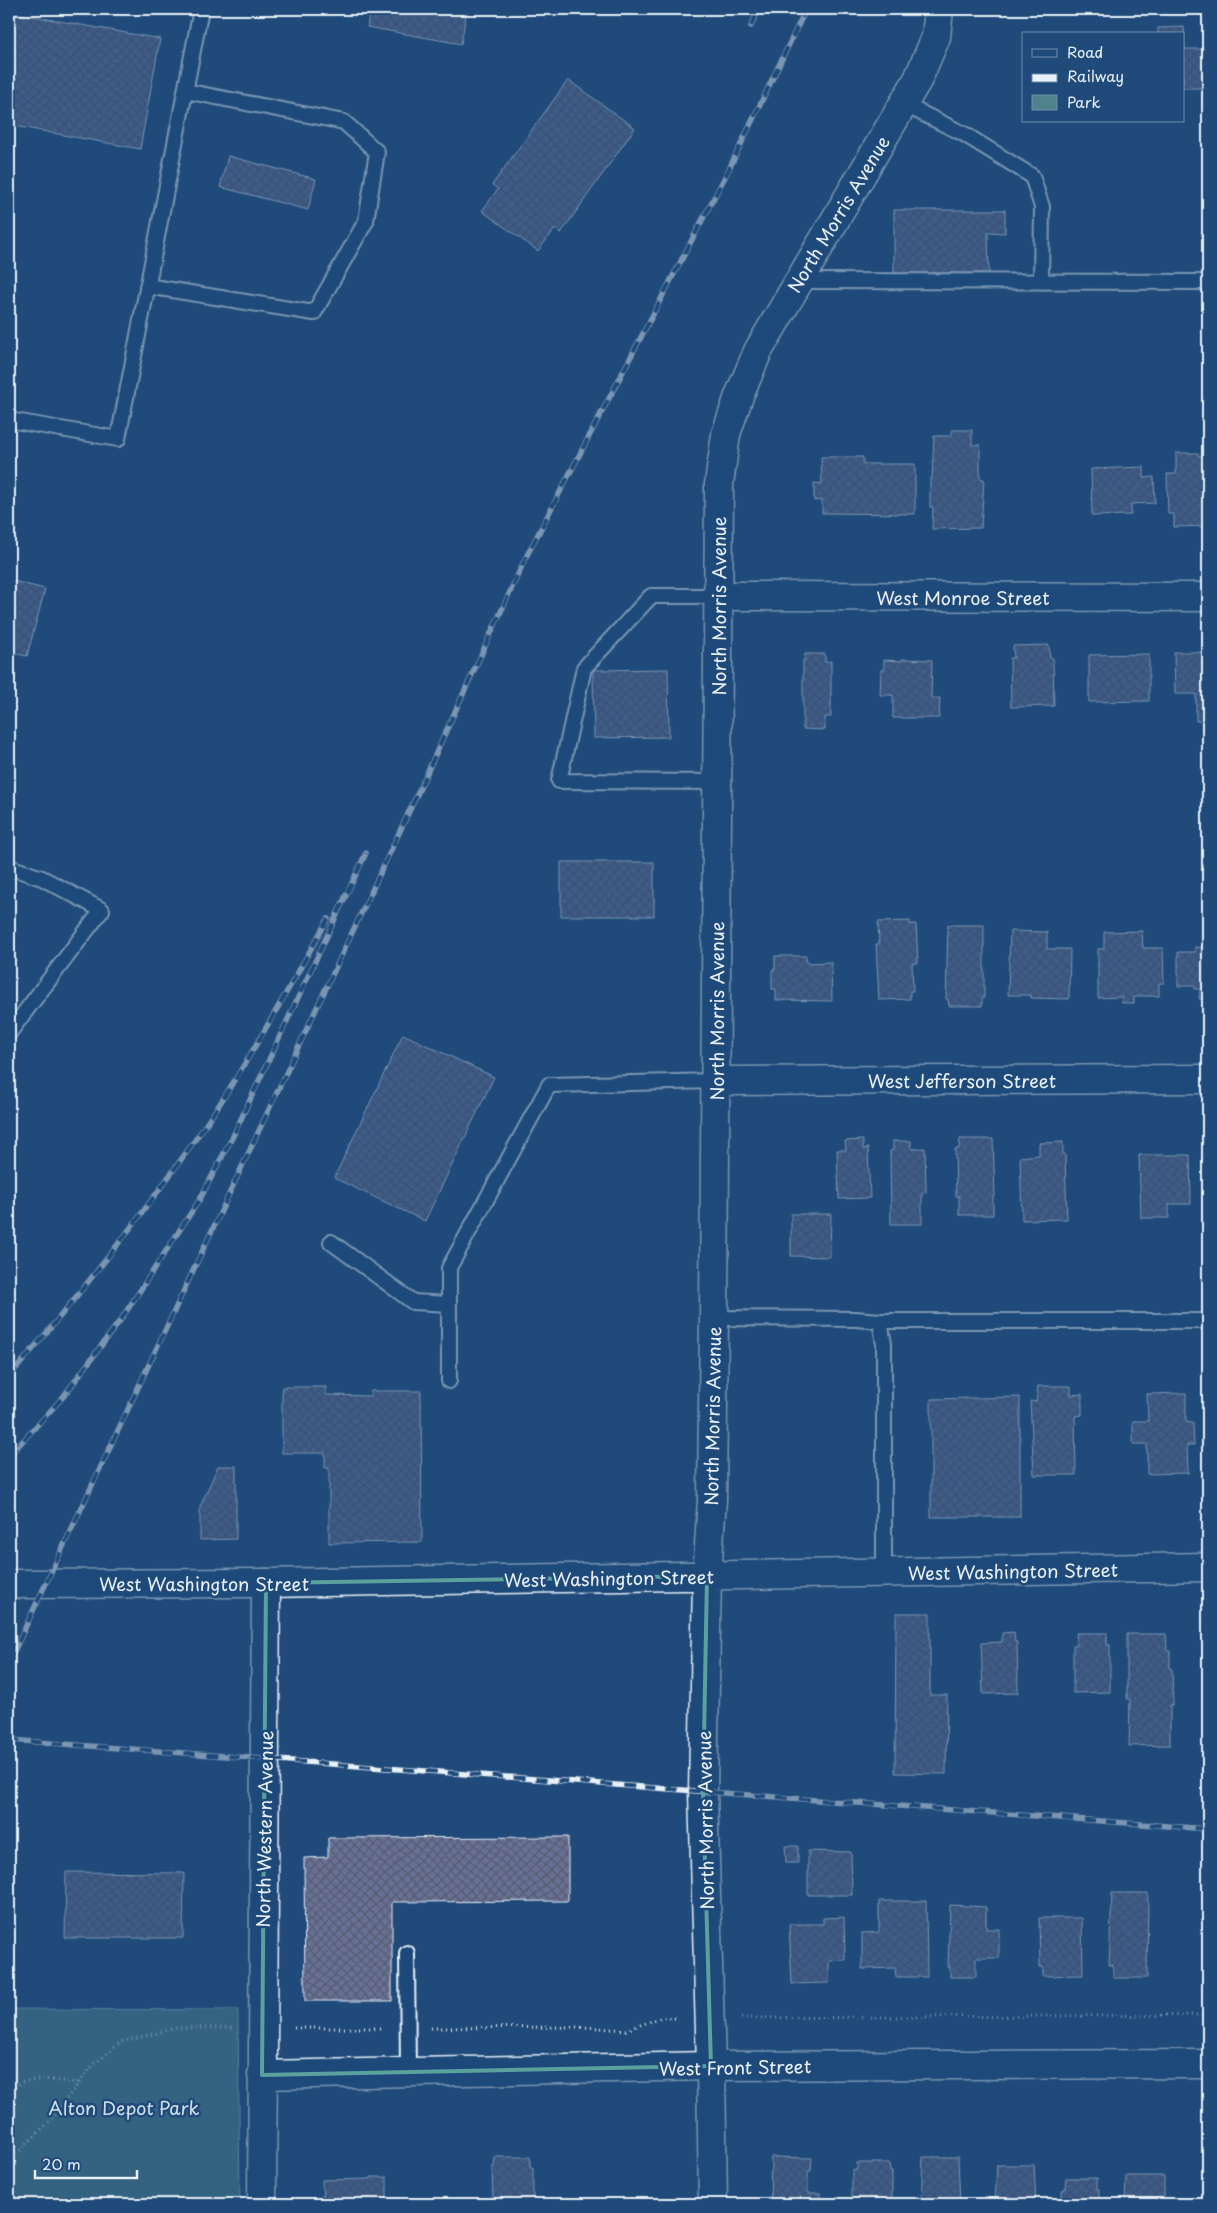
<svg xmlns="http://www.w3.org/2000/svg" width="1217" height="2213" viewBox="0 0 1217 2213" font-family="'Playpen Sans',sans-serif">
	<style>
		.green { fill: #4f828d; stroke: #9cbac2 }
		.building { fill: url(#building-cross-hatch); stroke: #e8f1f8 }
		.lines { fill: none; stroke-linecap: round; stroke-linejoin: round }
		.lane-casing { stroke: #e8f1f8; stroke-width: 18 }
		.street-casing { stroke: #e8f1f8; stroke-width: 31 }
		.secondary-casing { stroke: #e8f1f8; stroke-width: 31 }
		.path { stroke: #e8f1f8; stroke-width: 3; stroke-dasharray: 1 4; stroke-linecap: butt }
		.lane { stroke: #1f4a7a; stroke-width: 14 }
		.street { stroke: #1f4a7a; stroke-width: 28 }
		.secondary { stroke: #1f4a7a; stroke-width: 28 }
		.rail-casing { stroke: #e8f1f8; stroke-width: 5.5 }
		.rail { stroke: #1f4a7a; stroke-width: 4; stroke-dasharray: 11; stroke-linecap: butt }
		.marked { fill: none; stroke: #5ba19e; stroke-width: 4; stroke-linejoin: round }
		.labels { text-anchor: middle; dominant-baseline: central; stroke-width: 5; stroke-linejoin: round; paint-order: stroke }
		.street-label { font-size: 18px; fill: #e8f1f8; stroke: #1f4a7a }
		.park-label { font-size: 18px; fill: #d1e0e8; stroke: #1f4a7a }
	</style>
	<defs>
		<pattern id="building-cross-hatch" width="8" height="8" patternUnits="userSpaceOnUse" patternTransform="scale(1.25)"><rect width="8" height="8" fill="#686f95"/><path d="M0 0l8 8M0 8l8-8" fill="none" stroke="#575c70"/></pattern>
	</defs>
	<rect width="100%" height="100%" fill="#1f4a7a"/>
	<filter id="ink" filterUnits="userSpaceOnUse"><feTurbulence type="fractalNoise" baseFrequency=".02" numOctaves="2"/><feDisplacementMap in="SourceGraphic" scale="10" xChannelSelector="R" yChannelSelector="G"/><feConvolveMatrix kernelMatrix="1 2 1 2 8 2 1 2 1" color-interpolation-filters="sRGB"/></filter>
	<g filter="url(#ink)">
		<path class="green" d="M9,2009L238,2010L240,2204H9Z"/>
		<path class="building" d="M370,9H467L461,44L367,27Z
			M9,12L160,39L140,149L9,125Z
			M1184,27L1185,49H1204V63H1208V88H1183V34H1158V28Z
			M568,80L635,128L561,233L555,229L538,251L482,211L498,189L492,185Z
			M228,156L316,179L308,210L220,187Z
			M894,210H1005V233L988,232L989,273H894Z
			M952,430H972V445H980V479H984L981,528L932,529L933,507H930V479H932L934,436H952Z
			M1176,453H1198V456H1208V526L1174,527V514H1168L1167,474H1176Z
			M821,457H863V464H915V514L822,513V500L814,501V483L822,484Z
			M1144,467V478L1154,477L1155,503L1131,504V515L1092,516L1091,469Z
			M9,580L45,589L27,656L9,652Z
			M1049,645L1050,658H1053L1054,706L1011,707L1010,658H1014L1013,646Z
			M1174,652H1208V721H1196V694H1175Z
			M805,654H825V662L831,661V717H825V730L803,729V660H805Z
			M1149,654V701L1089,702V655Z
			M902,659L932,660L931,698H940L939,718H893V695H880L881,670H884V660L902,661Z
			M668,669L669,737L594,738L593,670Z
			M561,862H654V916H561Z
			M910,921V924H916L918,963H912L913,991H910V999L879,1000L876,944H879L878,922Z
			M948,925H984V998H982V1006H949L948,999H946Z
			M1010,931L1047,932V949H1070L1069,999L1031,998V995H1008Z
			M1142,931L1143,948H1163L1164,983H1159V996H1138V997H1134V1003H1122V997L1098,998V949H1104V932Z
			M1195,947L1208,948V998L1199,999L1200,989H1195V986H1178V952H1195Z
			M775,956H806L807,963L831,962L832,1001L776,1000V989H772V970L775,969Z
			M403,1034L494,1077L425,1221L334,1178Z
			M960,1139H993L995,1195L993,1196V1215H959V1196H956L955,1149H959Z
			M863,1140V1149L868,1148L870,1198L839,1199L837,1150H846L845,1141Z
			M893,1141H911V1149L925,1148L926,1192L922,1193V1224H891L890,1151L893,1150Z
			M1063,1142V1154H1065L1067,1219L1022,1220L1020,1157L1039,1155V1143Z
			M1139,1155H1190L1191,1204H1169V1218H1141Z
			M791,1214H831L830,1257L791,1256Z
			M1038,1386H1071V1395L1082,1394V1415L1075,1416L1076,1475H1034L1030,1401L1036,1402Z
			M282,1387H326V1395L371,1396V1391H421L422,1542L329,1543V1468H325V1453H282Z
			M1186,1393V1422L1193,1423L1194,1445H1187L1188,1473L1147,1474V1444H1133V1421H1148L1147,1394Z
			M1020,1397V1517H931V1399Z
			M1206,1422H1208V1450H1207Z
			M218,1466H236V1539L200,1540V1507Z
			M896,1613H930V1695H947L946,1774L895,1773Z
			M1014,1632L1015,1642H1017L1018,1693L983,1694L981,1643L1002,1642V1633Z
			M1076,1633H1107V1645H1110V1692L1073,1693V1645H1077Z
			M1127,1634H1166L1167,1651H1170V1669H1172L1173,1705H1170V1745L1129,1746L1130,1699H1127Z
			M568,1837V1901L392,1902V2001H305L304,1858L328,1857V1838Z
			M785,1846H798V1863H786Z
			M808,1851L851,1852L852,1895H808Z
			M66,1872L184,1873L183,1938H65Z
			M1112,1893H1148L1147,1978H1113V1965H1109Z
			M879,1901H926L927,1977H896L895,1968L862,1969V1933L879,1932Z
			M950,1905L986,1907V1929H999V1958H976V1977H950V1967H948Z
			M844,1917L845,1960L829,1961V1983L792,1984L789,1924H823V1918Z
			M1039,1918H1082L1083,1975L1043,1976V1967H1040Z
			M495,2157H530V2168H533V2204H493L492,2167H494Z
			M771,2157L812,2158L811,2171H808V2193H820V2204H830H770Z
			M923,2157H958L960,2204H921Z
			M857,2163H889L890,2171H892V2204H852V2170H857Z
			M997,2165H1034L1036,2204H995Z
			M1126,2176H1164V2204H1125Z
			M371,2177H387V2204H323L322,2180L371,2179Z
			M1066,2178H1097V2189H1099V2204H1062V2190L1065,2189Z"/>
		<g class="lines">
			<defs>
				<path id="lane" d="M903,104L964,134L1032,176L1042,207L1041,282
					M798,281L1208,282
					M147,286L314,313L366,221L377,152L344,122L185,91
					M9,420L118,439L201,9
					M717,782L559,781L584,668L651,596H717
					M9,867L42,878L102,910L9,1033
					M331,1242L413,1302L449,1304
					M714,1318L855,1319L880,1321H1208
					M880,1321L884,1344V1573
					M449,1381V1268L549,1085L716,1081
					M407,1953L408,2072"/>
				<path id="street" d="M717,596L1208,597
					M716,1081L1208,1079
					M262,2075L711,2066L1208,2064
					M262,2204L266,1583"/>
				<path id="secondary" d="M9,1584L266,1583L1208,1567
					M713,2204L711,2066L703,1792L707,1576L712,1499L714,1318L719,484L726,434L739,396L758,351L918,79L936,37L939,9"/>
			</defs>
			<use href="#lane" class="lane-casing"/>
			<use href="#street" class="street-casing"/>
			<use href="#secondary" class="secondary-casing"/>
			<path class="path" d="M741,2018L1208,2015
				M294,2028H382
				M431,2028L584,2027L626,2030L660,2018H678
				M9,2096L20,2082L44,2079L78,2083
				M9,2161L47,2124L93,2065L121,2042L177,2028H232"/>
			<use href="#lane" class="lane"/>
			<use href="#street" class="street"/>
			<use href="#secondary" class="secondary"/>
			<defs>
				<path id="rail" d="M751,26L759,9
					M9,1377C83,1291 153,1203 217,1108C257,1047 292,982 328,919
					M9,1456L63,1397L122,1318L200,1199L233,1136L366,853
					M9,1662L414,801L526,557L729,169L806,9
					M9,1740L1208,1829"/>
			</defs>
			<use href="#rail" class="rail-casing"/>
			<use href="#rail" class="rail"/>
		</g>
	</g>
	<path d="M0 0H1217V2213H0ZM707,1576L703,1792L711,2066L262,2075L266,1583Z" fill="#1f4a7a" fill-opacity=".55" fill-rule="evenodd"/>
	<path class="marked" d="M707,1576L703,1792L711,2066L262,2075L266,1583Z"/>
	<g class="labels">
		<g class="street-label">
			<text transform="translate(838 214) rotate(-59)">North Morris Avenue</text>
			<text x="963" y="597">West Monroe Street</text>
			<text transform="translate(718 606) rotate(-90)">North Morris Avenue</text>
			<text transform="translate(716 1011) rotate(-90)">North Morris Avenue</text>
			<text x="962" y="1080">West Jefferson Street</text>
			<text transform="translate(712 1416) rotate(-89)">North Morris Avenue</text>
			<text transform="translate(1013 1571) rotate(-1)">West Washington Street</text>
			<text transform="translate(609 1578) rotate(-1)">West Washington Street</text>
			<text x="204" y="1583">West Washington Street</text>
			<text transform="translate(705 1820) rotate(-91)">North Morris Avenue</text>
			<text transform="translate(264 1829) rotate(-89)">North Western Avenue</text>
			<text transform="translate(735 2067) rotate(-1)">West Front Street</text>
		</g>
		<g class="park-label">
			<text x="124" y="2107">Alton Depot Park</text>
		</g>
	</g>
	<rect width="1217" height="2213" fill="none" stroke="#1f4a7a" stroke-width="30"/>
	<rect x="15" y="15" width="1187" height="2183" fill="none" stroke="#e8f1f8" stroke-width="2" filter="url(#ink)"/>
	<rect x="1022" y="32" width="162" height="90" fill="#1f4a7a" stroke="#6f8dac"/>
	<rect x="1032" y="49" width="25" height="8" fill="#1f4a7a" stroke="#6f8dac"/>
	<text x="1067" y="58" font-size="15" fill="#e8f1f8">Road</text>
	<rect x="1032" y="74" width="25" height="8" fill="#e8f1f8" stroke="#6f8dac"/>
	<text x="1067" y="82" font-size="15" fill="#e8f1f8">Railway</text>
	<rect x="1032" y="95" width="25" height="15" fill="#4f828d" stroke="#6f8dac"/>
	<text x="1067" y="108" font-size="15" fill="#e8f1f8">Park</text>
	<path d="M35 2170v8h102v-8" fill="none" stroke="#e8f1f8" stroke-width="2.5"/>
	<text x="42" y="2170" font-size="15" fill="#e8f1f8" stroke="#1f4a7a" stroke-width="4" paint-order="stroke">20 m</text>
</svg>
